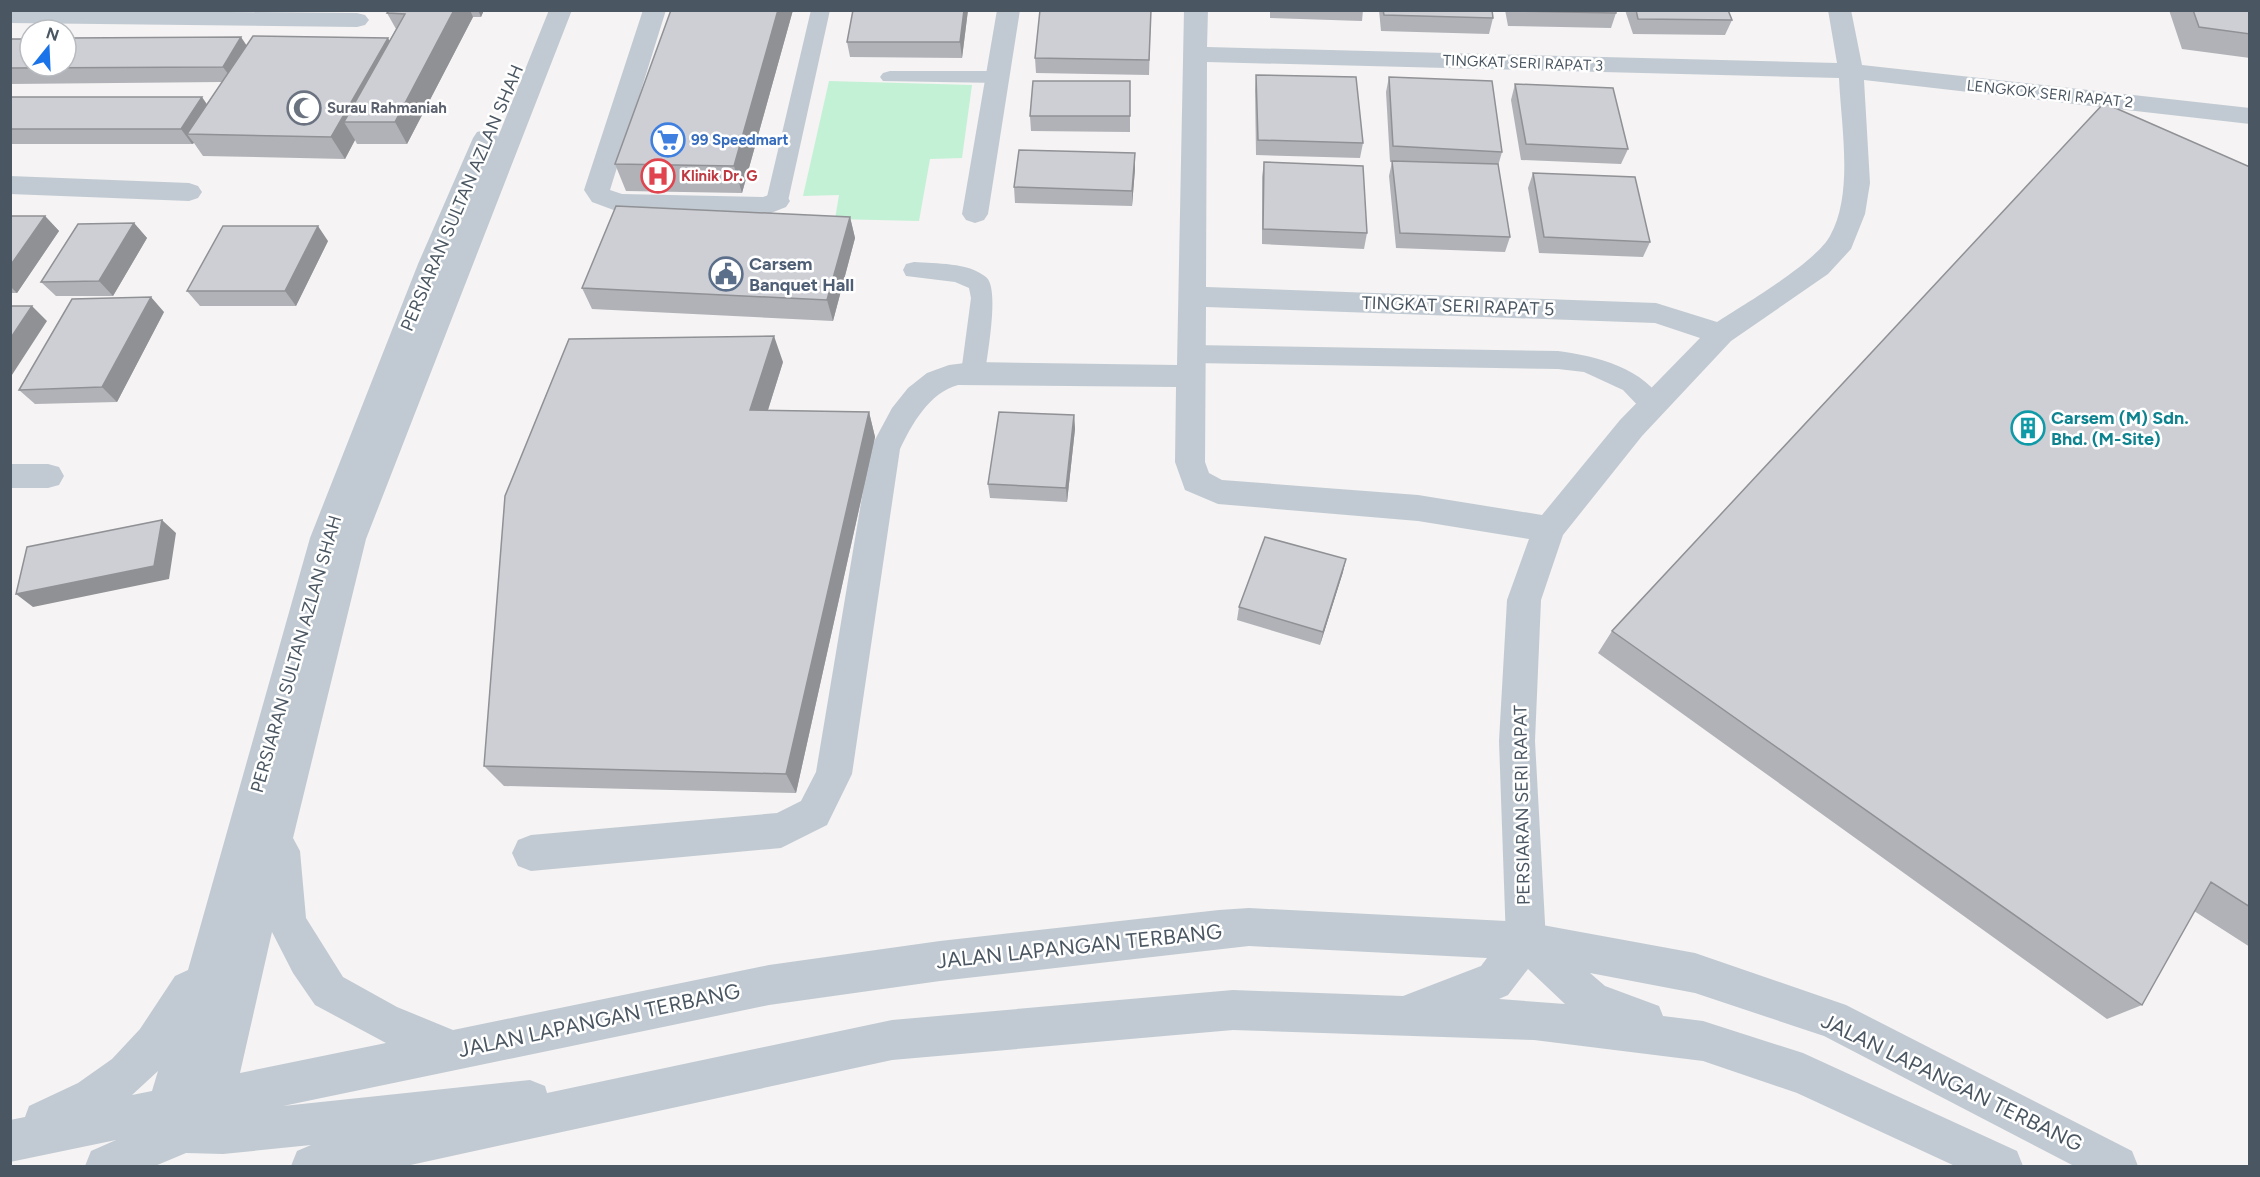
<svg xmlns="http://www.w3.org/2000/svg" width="2260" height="1177" viewBox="0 0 2260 1177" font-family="Figtree,sans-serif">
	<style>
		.green { fill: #c3f1d5 }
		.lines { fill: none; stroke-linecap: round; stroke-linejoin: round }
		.service { fill: #c1cad2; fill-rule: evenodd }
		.minor { fill: #c1cad2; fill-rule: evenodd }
		.tertiary { fill: #c1cad2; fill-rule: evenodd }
		.wall { fill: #b0b2b7 }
		.shaded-wall { fill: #909195 }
		.building { fill: #cdcfd5; stroke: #909195; stroke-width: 1.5 }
		.labels { text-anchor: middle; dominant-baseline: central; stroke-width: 5; stroke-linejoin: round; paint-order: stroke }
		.far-street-label { font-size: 15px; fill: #4a5661; stroke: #fff }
		.far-worship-label { font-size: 15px; font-weight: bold; fill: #5b616d; stroke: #fff; text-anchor: start }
		.far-shop-label { font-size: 15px; font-weight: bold; fill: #366cbe; stroke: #fff; text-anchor: start }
		.far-health-label { font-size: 15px; font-weight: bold; fill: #be3a42; stroke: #fff; text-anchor: start }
		.street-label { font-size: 18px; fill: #4a5661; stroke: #fff }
		.service-label { font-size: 18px; font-weight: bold; fill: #4e5e75; stroke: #fff; text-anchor: start }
		.culture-label { font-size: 18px; font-weight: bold; fill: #0d838f; stroke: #fff; text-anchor: start }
		.near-street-label { font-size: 21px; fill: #4a5661; stroke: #fff }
	</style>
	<rect width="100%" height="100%" fill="#f5f3f3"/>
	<path class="green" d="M829,81L972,85L962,158L930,159L919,221L835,219L839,195L803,196Z"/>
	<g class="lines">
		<path class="service" d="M811,10H830L788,201L785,206L777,208L769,206L766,201Z
			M890,71H998L1005,73L1008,77L1005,81L998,83L883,81L880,77L883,73Z
			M914,262C936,264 968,262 986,277C1000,288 987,355 985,373L981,379L973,382L965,379L961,373L971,298L969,288L955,282L906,276L903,270L906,264Z
			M1191,345L1558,351C1596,356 1645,368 1665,405L1662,412L1653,414L1644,412L1623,390L1584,372L1558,369L1191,363L1183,360L1179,354L1183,348Z"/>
		<path class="minor" d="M10,10L357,13L365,15L369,20L365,25L357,27L10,23Z
			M643,10H666L610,190L622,194L763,197L777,192L786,195L790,201L786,207L766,215L619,212L592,202L584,190Z
			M997,10H1020L988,214L984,220L975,223L966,220L962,214Z
			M1184,10H1208L1207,47L1837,63L1828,10H1851L1862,65L2250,108V124L1864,80L1870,183L1865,214L1851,249L1828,274L1731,341L1642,436L1563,535L1541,600L1535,741L1546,941L1540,955L1526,960L1512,955L1506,941L1499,741L1507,600L1529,539L1418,521L1218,504L1185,490L1175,462L1176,387L958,385C929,393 912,424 900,449L852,774L827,825L781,848L531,871L518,866L512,853L518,840L531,835L777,813L801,801L816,772L870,449L892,408L908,388L927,373L949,365L973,362L1177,365ZM1207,62L1839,78C1841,126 1854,193 1830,236C1815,263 1745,304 1717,322L1656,303L1206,287ZM1206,307L1655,323L1700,338L1620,420L1542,515L1418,495L1222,480L1209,473L1205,462Z
			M10,176L189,183L198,186L202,192L198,198L189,201L10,194Z
			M10,464H48L59,467L64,476L59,485L48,488H10Z"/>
		<path class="tertiary" d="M549,10H572L366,539L293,838L300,851L306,918L343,977L397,1007L453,1030L769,965L940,941L1219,910L1249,908L1526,922L1695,953L1846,1005L2132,1151L2138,1166H2074L1824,1036L1695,993L1590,973L1605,986L1659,1006L1663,1016L1703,1021L1803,1053L2017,1151L2023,1166H1955L1797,1093L1703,1061L1534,1040L1233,1030L892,1060L406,1166H291L297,1151L311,1145L223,1154L186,1153L155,1166H85L91,1151L116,1140L10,1162V1120L25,1117L29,1106L78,1083L112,1059L140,1029L175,976L188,970L310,538L418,264L473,138L477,132L486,130L495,132L498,137ZM272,932L293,973L315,1005L386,1043L240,1073ZM1249,946L1487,958L1481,966L1403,996L1233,990L892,1020L547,1093L545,1086L530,1080L283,1106L769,1005L940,981ZM1528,969L1565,1004L1499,999L1508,995ZM158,1071L152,1091L132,1095Z"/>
	</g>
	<path class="wall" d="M389,10H484L481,17H473L407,144H357L355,140L345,159L203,156L194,143L192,144H10V97L207,104L222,82L10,84V39L247,45L389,41L396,29L387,13Z
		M671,10H793L742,193L626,191L615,164Z
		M968,10L962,58L850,57L847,42Z
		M1151,10L1149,75L1036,73L1035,58Z
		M1270,10H1363L1362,21L1270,18Z
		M1379,10H1492L1493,18L1489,34L1381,31Z
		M1505,10H1616V13L1611,28L1508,26Z
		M1625,10H1728L1732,20L1725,35L1633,34Z
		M2169,10H2250V58L2182,49Z
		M1256,75L1363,143L1360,158L1256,155L1255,90Z
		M1389,77L1502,152L1498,166L1510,237L1505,252L1396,248L1389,176L1392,162H1390L1386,92Z
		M1130,81V132L1031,131L1030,116Z
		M1515,84L1628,149L1621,164L1521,160L1511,100Z
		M1264,162L1367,233L1364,249L1262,244V177Z
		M2250,167V947L2194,911L2142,1005L2107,1019L1598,653L1612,631Z
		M1135,169L1132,206L1015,203L1014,187Z
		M1533,173L1650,242L1643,257L1539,253L1528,188Z
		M10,216H45L59,231L17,293H10Z
		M850,217L855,238L833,321L592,309L582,288Z
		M134,223L147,238L113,296H56L41,282Z
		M328,241L296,306H200L187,291Z
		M164,312L117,402L35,404L19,390Z
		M783,362L768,410L869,412L875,437L796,793L504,786L484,766Z
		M1074,415L1075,429L1067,502L990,498L988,484Z
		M1343,572L1320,645L1237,620L1239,607Z"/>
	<path class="shaded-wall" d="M454,10H470L473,17L407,144L395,122Z
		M478,10H484L481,17Z
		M778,10H793L742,193L734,166Z
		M964,10H968L962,58L960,42Z
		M241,37L251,52L234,82L223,67Z
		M388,38L400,60L344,122L355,140L345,159L331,137Z
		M202,97L213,113L187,134L194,143L192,144L181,129Z
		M1135,153V169L1132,206V191Z
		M45,216L59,231L17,293L10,286V266Z
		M850,217L855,238L833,321L827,300Z
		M134,223L147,238L113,296L99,281Z
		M318,226L328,241L296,306L285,291Z
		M151,297L164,312L117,402L102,387Z
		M32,306L47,321L10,378V339Z
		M774,336L783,362L760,435L750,410Z
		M869,412L875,437L796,793L786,774Z
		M1074,415L1075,429L1067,502L1066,488Z
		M162,520L176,533L169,579L33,607L16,594Z
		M1346,559L1343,572L1320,645L1323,632Z"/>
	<path class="building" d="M389,10H454L395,122H344L405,14L387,13Z
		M671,10H778L734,166L615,164Z
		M853,10H964L960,42H847Z
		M1040,10H1151L1149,60L1035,58Z
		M1383,10H1492L1493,18L1384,15Z
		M1512,10H1616V13L1512,11Z
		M1636,10H1728L1732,20L1638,19Z
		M2193,10H2250V34L2199,27Z
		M253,36L388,38L331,137L187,134Z
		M241,37L223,67L10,68V39H30V66H66V38Z
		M1256,75L1356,77L1363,143L1258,140Z
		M1389,77L1492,81L1502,152L1393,146Z
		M1033,81H1130V116H1030Z
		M1515,84L1613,88L1628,149L1526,144Z
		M10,97H202L181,129H10Z
		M2104,103L2250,167V907L2211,882L2142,1005L1612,631Z
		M1019,150L1135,153L1132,191L1014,187Z
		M1392,161L1498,164L1510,237L1400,233Z
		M1264,162L1363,166L1367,233L1263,229Z
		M1533,173L1635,177L1650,242L1544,237Z
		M616,206L850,217L827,300L582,288Z
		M10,216H45L10,266Z
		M134,223L99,281L41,282L78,224Z
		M223,226H318L285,291H187Z
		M151,297L102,387L19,390L72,299Z
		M10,306H32L10,339Z
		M774,336L750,410L869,412L786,774L484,766L505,496L569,339Z
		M999,412L1074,415L1066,488L988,484Z
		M162,520L154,566L16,594L27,547Z
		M1265,537L1346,559L1323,632L1239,607Z"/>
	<defs>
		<symbol id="mosque-ring" viewBox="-11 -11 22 22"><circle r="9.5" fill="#fff" stroke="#6b7280" stroke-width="1.5"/><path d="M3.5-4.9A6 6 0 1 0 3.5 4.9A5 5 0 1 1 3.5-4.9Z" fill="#6b7280"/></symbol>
		<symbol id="supermarket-ring" viewBox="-11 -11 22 22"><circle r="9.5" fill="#fff" stroke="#3f7fe0" stroke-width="1.5"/><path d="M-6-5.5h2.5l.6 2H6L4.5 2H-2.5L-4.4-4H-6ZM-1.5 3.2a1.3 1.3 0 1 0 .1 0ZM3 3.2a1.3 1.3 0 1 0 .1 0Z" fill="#3f7fe0"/></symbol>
		<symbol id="hospital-ring" viewBox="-11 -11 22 22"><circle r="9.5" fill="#fff" stroke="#e0444e" stroke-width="1.5"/><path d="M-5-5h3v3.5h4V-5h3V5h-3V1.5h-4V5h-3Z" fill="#e0444e"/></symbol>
		<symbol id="civic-ring" viewBox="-11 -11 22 22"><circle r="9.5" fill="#fff" stroke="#5c6f8a" stroke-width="1.5"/><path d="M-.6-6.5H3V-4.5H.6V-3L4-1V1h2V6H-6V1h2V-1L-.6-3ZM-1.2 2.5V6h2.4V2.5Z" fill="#5c6f8a"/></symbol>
		<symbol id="building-ring" viewBox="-11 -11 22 22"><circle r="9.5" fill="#fff" stroke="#0f9aa8" stroke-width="1.5"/><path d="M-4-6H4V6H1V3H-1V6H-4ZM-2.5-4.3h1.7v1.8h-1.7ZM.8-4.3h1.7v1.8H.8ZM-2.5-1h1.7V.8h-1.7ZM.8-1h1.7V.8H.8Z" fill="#0f9aa8"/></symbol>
	</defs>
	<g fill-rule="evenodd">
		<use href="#mosque-ring" x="285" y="89" width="38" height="38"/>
		<use href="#supermarket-ring" x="649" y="121" width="38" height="38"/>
		<use href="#hospital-ring" x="639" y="157" width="38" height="38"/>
		<use href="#civic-ring" x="707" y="255" width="38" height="38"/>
		<use href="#building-ring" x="2009" y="409" width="38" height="38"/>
	</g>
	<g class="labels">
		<g class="far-street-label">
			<text transform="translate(1523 63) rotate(2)">TINGKAT SERI RAPAT 3</text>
			<text transform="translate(2050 94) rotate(6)">LENGKOK SERI RAPAT 2</text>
		</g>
		<g class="far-worship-label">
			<text x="327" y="108">Surau Rahmaniah</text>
		</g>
		<g class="far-shop-label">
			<text x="691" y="140">99 Speedmart</text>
		</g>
		<g class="far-health-label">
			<text x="681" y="176">Klinik Dr. G</text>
		</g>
		<g class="street-label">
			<text transform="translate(462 198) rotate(-67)">PERSIARAN SULTAN AZLAN SHAH</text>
			<text transform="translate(1458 306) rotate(2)">TINGKAT SERI RAPAT 5</text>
			<text transform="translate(296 654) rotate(-74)">PERSIARAN SULTAN AZLAN SHAH</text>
			<text transform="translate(1522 805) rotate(-91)">PERSIARAN SERI RAPAT</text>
		</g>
		<g class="service-label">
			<text x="749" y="264">Carsem<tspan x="749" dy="21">Banquet Hall</tspan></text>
		</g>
		<g class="culture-label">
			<text x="2051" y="418">Carsem (M) Sdn.<tspan x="2051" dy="21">Bhd. (M-Site)</tspan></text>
		</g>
		<g class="near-street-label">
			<text transform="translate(1079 946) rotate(-6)">JALAN LAPANGAN TERBANG</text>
			<text transform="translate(599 1020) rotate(-12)">JALAN LAPANGAN TERBANG</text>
			<text transform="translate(1952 1082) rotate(26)">JALAN LAPANGAN TERBANG</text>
		</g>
	</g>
	<rect width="2260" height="1177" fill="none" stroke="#4a5661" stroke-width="24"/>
	<g transform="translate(48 48) rotate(18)"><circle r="28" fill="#ffffff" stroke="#b7bbc0" stroke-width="1.5"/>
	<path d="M0-4.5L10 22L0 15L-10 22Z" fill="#1a73e8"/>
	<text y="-9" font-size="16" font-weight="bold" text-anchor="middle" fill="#4a5661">N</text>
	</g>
</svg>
